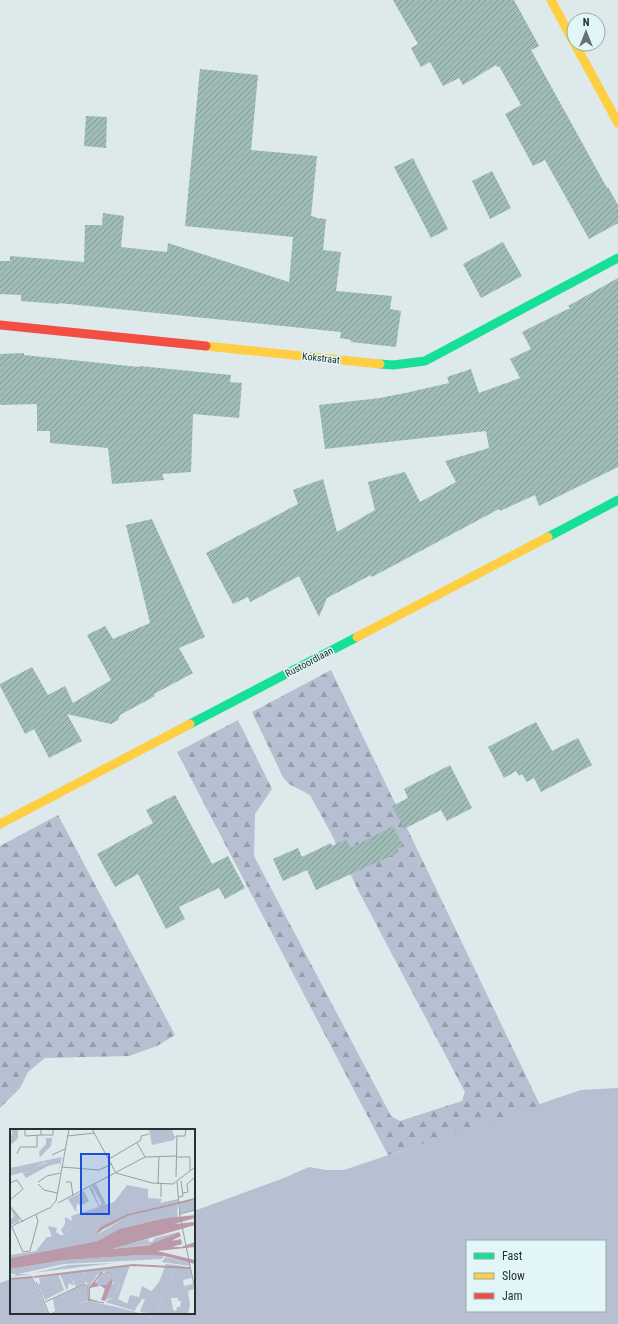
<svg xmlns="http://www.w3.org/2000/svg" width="618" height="1324" viewBox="0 0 618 1324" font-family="'Roboto Condensed',sans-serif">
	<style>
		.grass { fill: #b7bfd2; fill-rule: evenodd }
		.forest { fill: url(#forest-firs) }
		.building { fill: url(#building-hatch) }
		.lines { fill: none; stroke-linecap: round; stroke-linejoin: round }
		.fast { stroke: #16e098; stroke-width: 9 }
		.slow { stroke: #ffcf43; stroke-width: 9 }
		.jam { stroke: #f24e42; stroke-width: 9 }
		.labels { text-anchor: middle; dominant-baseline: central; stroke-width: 3; stroke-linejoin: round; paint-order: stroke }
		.street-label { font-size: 10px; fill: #253230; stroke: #e2f6f8 }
		.inset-river { fill: none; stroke: #ba99a9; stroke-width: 2 }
		.inset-road { fill: none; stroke: #93a0a0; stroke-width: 1 }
		.view { fill: #1d4ed8; fill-opacity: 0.15; stroke: #1d4ed8; stroke-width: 2 }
		.inset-edge { fill: none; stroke: #253230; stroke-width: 2 }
	</style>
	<defs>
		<pattern id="forest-firs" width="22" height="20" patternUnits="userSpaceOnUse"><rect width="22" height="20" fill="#b7bfd2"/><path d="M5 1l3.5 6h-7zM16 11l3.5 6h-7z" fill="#959cab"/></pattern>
		<pattern id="building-hatch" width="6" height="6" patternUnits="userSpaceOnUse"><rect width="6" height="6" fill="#9fbcb7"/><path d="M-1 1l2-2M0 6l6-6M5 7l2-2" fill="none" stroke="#819995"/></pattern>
	</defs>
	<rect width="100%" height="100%" fill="#dde9ea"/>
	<path class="grass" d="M618,1088V1324H0V1283L11,1279V1313H194V1211L284,1178L309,1167L326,1170H344L581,1090ZM467,1241H605V1311H467Z"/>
	<path class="forest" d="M331,670L540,1105L388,1155L177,752L238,720L272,789L255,814L254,856L391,1116L400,1121L462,1101L465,1092L358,890L333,837L310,795L289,784L283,777L252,712Z
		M58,815L175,1035L157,1046L129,1056L45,1058L28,1072L20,1088L0,1108V846Z"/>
	<path class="building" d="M393,0H514L539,46L531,50L607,188L608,187L618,205V223L589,239L545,160L533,166L505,114L521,105L499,66L497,67L496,65L463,85L459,78L443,86L430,62L421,67L411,48L418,44Z
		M200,69L258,75L251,150L317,156L311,216L316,217V218L326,219L323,250L341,252L336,291L392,296L390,309L401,311L396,347L351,342V340L340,338L341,332L59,303V304L21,301V295L0,294V261H10V256L84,262L85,225H102L103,213L124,216L121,247L167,252L168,243L289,282L293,237L185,226Z
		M86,116L107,117L106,148L84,146Z
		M413,158L448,229L431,238L394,167Z
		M492,171L511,208L490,219L472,181Z
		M503,242L522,276L481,298L463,264Z
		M618,278V467L539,506L535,495L500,511L499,509L372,577L371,575L327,598L319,617L299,576L250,602L248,597L233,604L206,553L298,504L293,490L323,479L337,532L375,510L368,482L405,472L420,502L456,482L445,461L489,448L486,431L325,449L319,405L380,398L410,392L449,383L447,377L471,369L479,393L520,378L510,359L531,349L522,332L570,308L568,306Z
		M24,353V355L139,367V366L231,375L230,382L242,383L239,418L193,414L191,472L162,474L164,480L112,484L108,448L50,443V431H37V404L0,405V354Z
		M152,519L205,637L179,648L193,673L154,694L155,696L120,715L118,720L111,724L67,714L82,741L49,758L34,729L25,734L0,686V684L32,667L48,695L65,686L73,703L111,680L87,635L105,626L113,639L150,623L126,525Z
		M536,722L552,751L578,738L592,765L541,792L534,778L527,782L522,774L519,776L516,771L504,778L488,747Z
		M450,765L472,808L447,821L441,810L404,829L392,806L408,798L404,789Z
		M175,795L212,864L228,856L245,888L225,899L219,888L179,907L185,919L166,929L138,874L115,887L97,854L153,823L146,810Z
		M393,826L403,846L397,849L399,852L316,890L307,870L283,881L273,859L298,848L302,857L331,843L332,846L346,839L351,848Z"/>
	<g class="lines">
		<path class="fast" d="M380,364L393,365L425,361L618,258
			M548,537L618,500
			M190,724L357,637"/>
		<path class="slow" d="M551,0L574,43
			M575,44L618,123
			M206,346L380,364
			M357,637L548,537
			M0,824L190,724"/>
		<path class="jam" d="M0,325L206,346"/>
	</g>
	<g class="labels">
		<g class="street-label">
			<text transform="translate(321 358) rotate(6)">Kokstraat</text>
			<text transform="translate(309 662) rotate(-28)">Rustoordlaan</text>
		</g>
	</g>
	<g transform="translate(10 1129)">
		<rect width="185" height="185" fill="#dde9ea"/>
		<path d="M3,0H8V9L2,15L0,12ZM162,0L164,7H166L164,11L142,16L139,1ZM37,33L18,42V44L13,43L0,47V43L14,38ZM117,56L138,60V69L152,70L150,74L168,70V73L117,85L90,98L85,107L118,87L168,74L167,84L169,90H151L109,100L88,112L0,129V126L26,122L37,108L54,106L63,95L61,87L104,73ZM85,98L80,109L44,117L62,109ZM185,71V81L170,84V74ZM169,103L142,115L102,120L138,110L139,113H142L145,109ZM131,126L154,127L152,130L54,135L8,145H22L0,148L7,146L0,144V140L55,131ZM155,128L180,134V137L152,133ZM166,136L180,139L182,149L173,151L174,157L183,155L184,160L178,162L180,176L178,185H146ZM161,169H168V172H171L170,178H167L166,182L163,181ZM74,142L75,147L64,152L61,149L64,157L59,154L57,162L50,145ZM92,144H97L101,150L96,156L90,157L85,155ZM48,145L54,161L35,171L28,156L30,154L29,149ZM106,151L110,154L104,168L95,171L98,160ZM132,157L143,163L135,170H132L126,179L117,175L120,166L129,168ZM78,172L102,177V185H68V175Z" fill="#b7bfd2" fill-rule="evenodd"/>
		<path d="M52,28L49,43L50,34L38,37L16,49L12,43L18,44L17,42L37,34L35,33L0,43V39ZM86,55L96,75L89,78L79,59L82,58L89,76L92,75L82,57ZM74,62L79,72L70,77L67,74L66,83L58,70ZM0,78L9,88V93L0,96V91L4,87ZM55,88L64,93L54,106L51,101L55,95ZM38,97L47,99L46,103L52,107L42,108ZM85,98L81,109L44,118V117ZM105,134L54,140L23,144L59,136ZM156,135L166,136L146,185L130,183L135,170L149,153ZM120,136L108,170L126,179L125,182L95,173L104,168L110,155L103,152L100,146L94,142L87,146L80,156L78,171L77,153L66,158L61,149L64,152L75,147L74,142ZM76,155V172L68,175L63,160ZM102,177H103L133,185H102Z" fill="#b7bfd2"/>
		<path d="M36,9H42L41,17L30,28L29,23L36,15ZM23,148L38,185H0V151ZM64,160L68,172V185H39L45,182L43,170Z" fill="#b7bfd2"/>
		<path d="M185,69V71L118,87L92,101L85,107L90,98L117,85ZM185,86V89L164,95L185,93V96L102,120L139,116L169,103L171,107L161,112L171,110L172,115L162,118H171L185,113V118L147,122L185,131V135L154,127L131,126L55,131L0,140V129L88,112L109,100L151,90ZM91,143H98L103,152L95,172L91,171L95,160L90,156H96L101,150L98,144L93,143L85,153L89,157L80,159V170L89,172L78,171L79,158Z" fill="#ba99a9"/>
		<path class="inset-river" d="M24,148L123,136L180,139M0,150L23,148"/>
		<path class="inset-road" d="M15,0V7L31,6V0M82,0L106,44L142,54L163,55L185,38M31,6H43V0M57,7L85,4M167,7H175L176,0M127,14L135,28M7,25L10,18H27V6M42,26L55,20M167,28H180V42M99,30L131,11V7L139,5M52,38L89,41L102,35M166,48L167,6M28,53L37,47L50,44M56,53H61L63,67M167,53L170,87L185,161M0,54L7,51L13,60L0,71M28,55L34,61L47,64M148,55L149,27M173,64L178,63L177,55L184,49M151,68V55M169,68L173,67L171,52M48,74L135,28L167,27M0,77L13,93M39,80L46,72L59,0M169,85L185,81M0,98L39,79M2,98L13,123L20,122L28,92L26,86M26,153L39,185M35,173L74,155L77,157V171L94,174"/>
		<path class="view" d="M71,25H99V85H71Z"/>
		<rect width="185" height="185" class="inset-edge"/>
	</g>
	<rect x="466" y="1240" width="140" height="72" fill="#e2f6f8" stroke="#96a8a8"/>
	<rect x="474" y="1253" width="20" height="6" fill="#16e098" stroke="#96a8a8"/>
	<text x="502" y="1260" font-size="12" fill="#253230">Fast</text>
	<rect x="474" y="1273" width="20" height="6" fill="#ffcf43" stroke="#96a8a8"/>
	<text x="502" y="1280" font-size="12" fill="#253230">Slow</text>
	<rect x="474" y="1293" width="20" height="6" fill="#f24e42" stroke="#96a8a8"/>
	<text x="502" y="1300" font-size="12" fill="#253230">Jam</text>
	<g transform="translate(586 32)"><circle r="19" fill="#e2f6f8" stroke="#96a8a8"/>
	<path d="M0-3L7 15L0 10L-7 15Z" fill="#657271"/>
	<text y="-6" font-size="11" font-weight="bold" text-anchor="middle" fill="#253230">N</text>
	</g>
</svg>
